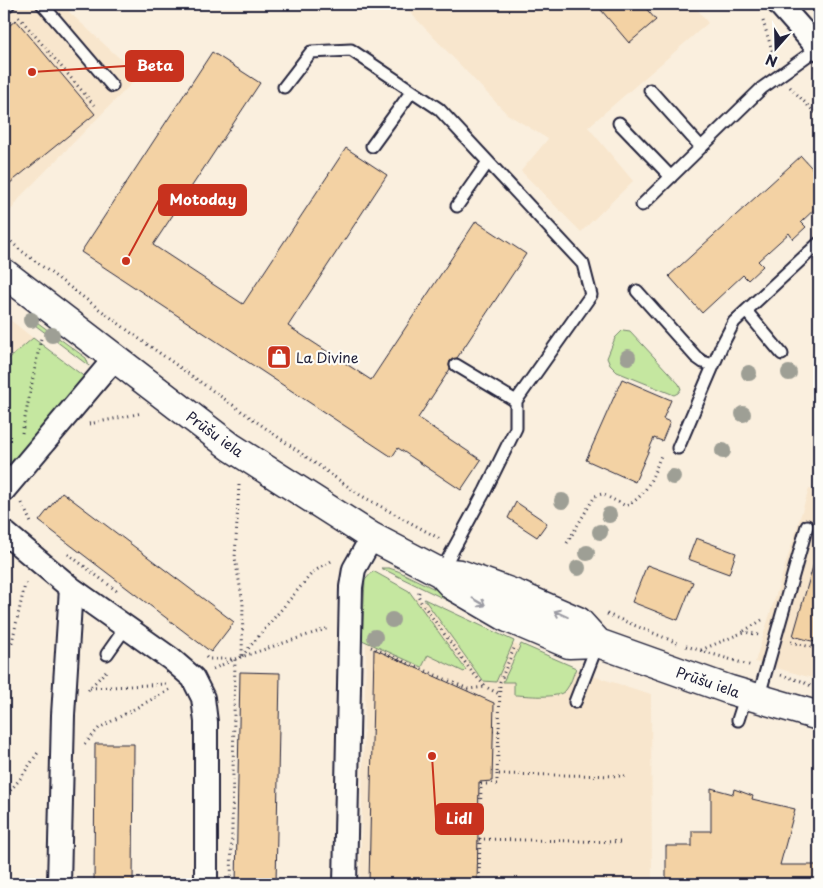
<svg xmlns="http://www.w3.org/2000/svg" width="823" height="888" viewBox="0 0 823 888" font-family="'Playpen Sans',sans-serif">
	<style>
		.built { fill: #f8e6cd }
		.green { fill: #c5e7a0; stroke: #74846e }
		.building { fill: #f3d2a4; stroke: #22223b }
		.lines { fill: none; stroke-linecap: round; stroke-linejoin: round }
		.lane-casing { stroke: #22223b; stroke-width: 15 }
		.street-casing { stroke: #22223b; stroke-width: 26 }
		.secondary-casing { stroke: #22223b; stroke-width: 31 }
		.path { stroke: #22223b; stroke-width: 3; stroke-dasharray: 1 4; stroke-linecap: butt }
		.lane { stroke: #fdfcf7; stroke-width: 11 }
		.street { stroke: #fdfcf7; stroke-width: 22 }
		.secondary { stroke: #fdfcf7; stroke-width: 28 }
		.tree { fill: #9e9f95 }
		.oneway { stroke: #9a9aa2 }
		.labels { text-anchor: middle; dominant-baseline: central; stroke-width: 4.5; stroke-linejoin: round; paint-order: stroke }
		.poi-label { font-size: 14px; fill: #22223b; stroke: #fdfcf7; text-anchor: start }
		.street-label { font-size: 14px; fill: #22223b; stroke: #fdfcf7 }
		.leader { fill: none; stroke: #c8321e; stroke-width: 2 }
		.callout-dot { fill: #c8321e; stroke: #fdfcf7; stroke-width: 2 }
		.callout { fill: #c8321e; stroke: #c8321e; stroke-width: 2 }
		.callout-label { font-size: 15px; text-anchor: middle; font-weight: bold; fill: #fff }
	</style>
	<rect width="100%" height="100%" fill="#faefde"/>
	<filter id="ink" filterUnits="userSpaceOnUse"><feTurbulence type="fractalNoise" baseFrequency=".02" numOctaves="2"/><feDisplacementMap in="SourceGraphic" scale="10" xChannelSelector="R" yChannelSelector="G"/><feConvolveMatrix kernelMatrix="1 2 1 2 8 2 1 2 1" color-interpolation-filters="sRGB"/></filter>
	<g filter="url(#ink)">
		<path class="built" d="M4,4H73L69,12L139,76L22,195L4,220Z
			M402,4H693L708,23L588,127L633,181L581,232L521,171L548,139L507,114Z
			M4,315L33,338L4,363Z
			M809,489L819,492V680L755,662Z
			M368,574L443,611L527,650L596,677L651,694L652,884H360Z"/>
		<path class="green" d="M30,317L86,358L89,366L27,319Z
			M623,330L630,331L679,384L681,389L678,393L674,395L617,372L610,365L607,358L615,338Z
			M33,338L86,378L4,471V363Z
			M381,568H389L398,571L517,629L512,632Z
			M373,571L409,591L466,670L464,672L428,655L422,667L362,640L365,580Z
			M424,599L514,641L496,682L483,681Z
			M521,644L576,668C573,675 571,684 566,690C558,700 526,695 514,695V682H503Z"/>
		<path class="building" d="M596,4H642L656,20L629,43Z
			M16,20L95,114L4,188V30Z
			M212,52L260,83L153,245L243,304L346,148L387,175L288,326L371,380L476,221L526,254L457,358L450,361L449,365L450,369L418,418L481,460L461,490L398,448L392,457L81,252Z
			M801,156L819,176V205L801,222L806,227L793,239L789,233L758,261L763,266L748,280L743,275L702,313L669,276Z
			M622,379L671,400L663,419L670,422L662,441L654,438L635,482L586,460Z
			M62,492L234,622L211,652L39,521Z
			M516,502L547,523L537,537L508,518Z
			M696,538L736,553L729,574L688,559Z
			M814,563H819V643L793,636Z
			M647,565L693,582L678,620L632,602Z
			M374,649L494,703L492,781L479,782L477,884H369Z
			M240,672L280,673L276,884H236Z
			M95,744H134L133,884H94Z
			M711,788L733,794L734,789L753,796L752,799L795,809L780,865H819V884H666V846H692V831H711Z"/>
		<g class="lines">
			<defs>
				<path id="lane" d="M42,4L112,86
					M4,8L9,4
					M284,87L311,52L351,50L439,109L583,264L591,295L516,401V428L485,491L441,572
					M650,90L701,147
					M619,123L671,177
					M372,146L412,91
					M642,205L762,88L818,48
					M457,206L488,162
					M637,291L696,357L703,362L713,365
					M746,311L782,354
					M456,365L516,401
					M678,448L722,345L734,322L819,243
					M107,654L126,627
					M758,699L807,526
					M575,702L598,643
					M738,720L746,695"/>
				<path id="street" d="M779,4L819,49
					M4,490L115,358
					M4,532L71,588L171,659L193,678L203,698L206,722V884
					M59,884L63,715L71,588
					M345,884L351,587L354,569L372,537"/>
				<path id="secondary" d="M4,273L231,447L372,537L441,573L453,586L508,618L569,644L598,643L730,690L819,716
					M450,573L460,574L518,595L578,621L598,643"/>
			</defs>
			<use href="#lane" class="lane-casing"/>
			<use href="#street" class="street-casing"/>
			<use href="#secondary" class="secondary-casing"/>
			<path class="path" d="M19,17L94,105
				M763,21L775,60
				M790,87L819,117
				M4,235L19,249L134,335L360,495L442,540
				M89,424L142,413
				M22,433L41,338
				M239,485L235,558L243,603L242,657
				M22,503L32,525
				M567,543L595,496L602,494L626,506C648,496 653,474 662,453
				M68,554L117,591
				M419,592L418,595L421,602L472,672L486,687L501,695
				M607,614L680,644
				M744,631L762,620
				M791,642L819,649
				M686,646L752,666
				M371,647L468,689L486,687
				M4,649L12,642L26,580
				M701,650L744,632L760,635
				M242,656L313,572L333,560
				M206,657L208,659H235L329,628
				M213,669L235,659L231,884
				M781,675L801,681L811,686
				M90,688L167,684
				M88,690L106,671
				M493,731H499L500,682L515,646
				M499,731L497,774L625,776
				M85,744L99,728L171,689
				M4,798L20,779L39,751
				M479,839L623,842
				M479,884L481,784H497V774"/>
			<use href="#lane" class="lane"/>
			<use href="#street" class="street"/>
			<use href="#secondary" class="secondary"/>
		</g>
		<g class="tree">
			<circle cx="31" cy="320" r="8"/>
			<circle cx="52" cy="335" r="8"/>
			<circle cx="628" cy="357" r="8"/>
			<circle cx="749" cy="373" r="8"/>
			<circle cx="789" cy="373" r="8"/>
			<circle cx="743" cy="414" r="8"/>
			<circle cx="723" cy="451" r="8"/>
			<circle cx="673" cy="477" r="8"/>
			<circle cx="562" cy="501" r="8"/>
			<circle cx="609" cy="515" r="8"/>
			<circle cx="600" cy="532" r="8"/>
			<circle cx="587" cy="553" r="8"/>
			<circle cx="578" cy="568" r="8"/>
			<circle cx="392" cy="620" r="8"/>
			<circle cx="375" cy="637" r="8"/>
		</g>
		<defs><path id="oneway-shaft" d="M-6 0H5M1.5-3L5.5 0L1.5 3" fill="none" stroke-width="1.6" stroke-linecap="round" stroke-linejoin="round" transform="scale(1.25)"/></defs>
		<g class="oneway">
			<use href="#oneway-shaft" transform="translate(479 602) rotate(30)"/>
			<use href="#oneway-shaft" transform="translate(561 614) rotate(-156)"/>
		</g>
	</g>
	<defs>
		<symbol id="shop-square" viewBox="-11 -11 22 22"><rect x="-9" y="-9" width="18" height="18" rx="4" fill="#c8321e" stroke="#fdfcf7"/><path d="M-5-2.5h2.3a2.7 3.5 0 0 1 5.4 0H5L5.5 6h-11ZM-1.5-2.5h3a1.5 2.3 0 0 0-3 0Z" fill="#fff"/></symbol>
	</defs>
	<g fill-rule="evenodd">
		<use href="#shop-square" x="265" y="343" width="28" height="28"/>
	</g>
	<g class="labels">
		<g class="poi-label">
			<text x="296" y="357">La Divine</text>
		</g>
		<g class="street-label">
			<text transform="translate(215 434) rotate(36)">Prūšu iela</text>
			<text transform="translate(708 682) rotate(19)">Prūšu iela</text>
		</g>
	</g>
	<path class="leader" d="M32 72L126 66M126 261L159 200M432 756L436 819"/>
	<g class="callout-dot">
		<circle cx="32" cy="72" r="5"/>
		<circle cx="126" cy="261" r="5"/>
		<circle cx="432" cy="756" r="5"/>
	</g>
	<g class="callout">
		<rect x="126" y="51" width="57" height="30" rx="5"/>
		<rect x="159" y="185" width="87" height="30" rx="5"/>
		<rect x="436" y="804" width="47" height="30" rx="5"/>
	</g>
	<g class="callout-label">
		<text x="155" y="71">Beta</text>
		<text x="203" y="205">Motoday</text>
		<text x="459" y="824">Lidl</text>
	</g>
	<rect width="823" height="888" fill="none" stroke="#fdfcf7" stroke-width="20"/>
	<rect x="10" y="10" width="803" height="868" fill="none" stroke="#22223b" stroke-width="2" filter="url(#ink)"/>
	<g transform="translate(776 48) rotate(200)" stroke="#fdfcf7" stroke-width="4" paint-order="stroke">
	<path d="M0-4L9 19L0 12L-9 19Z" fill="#22223b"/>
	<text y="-8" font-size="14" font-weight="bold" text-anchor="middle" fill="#22223b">N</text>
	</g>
</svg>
